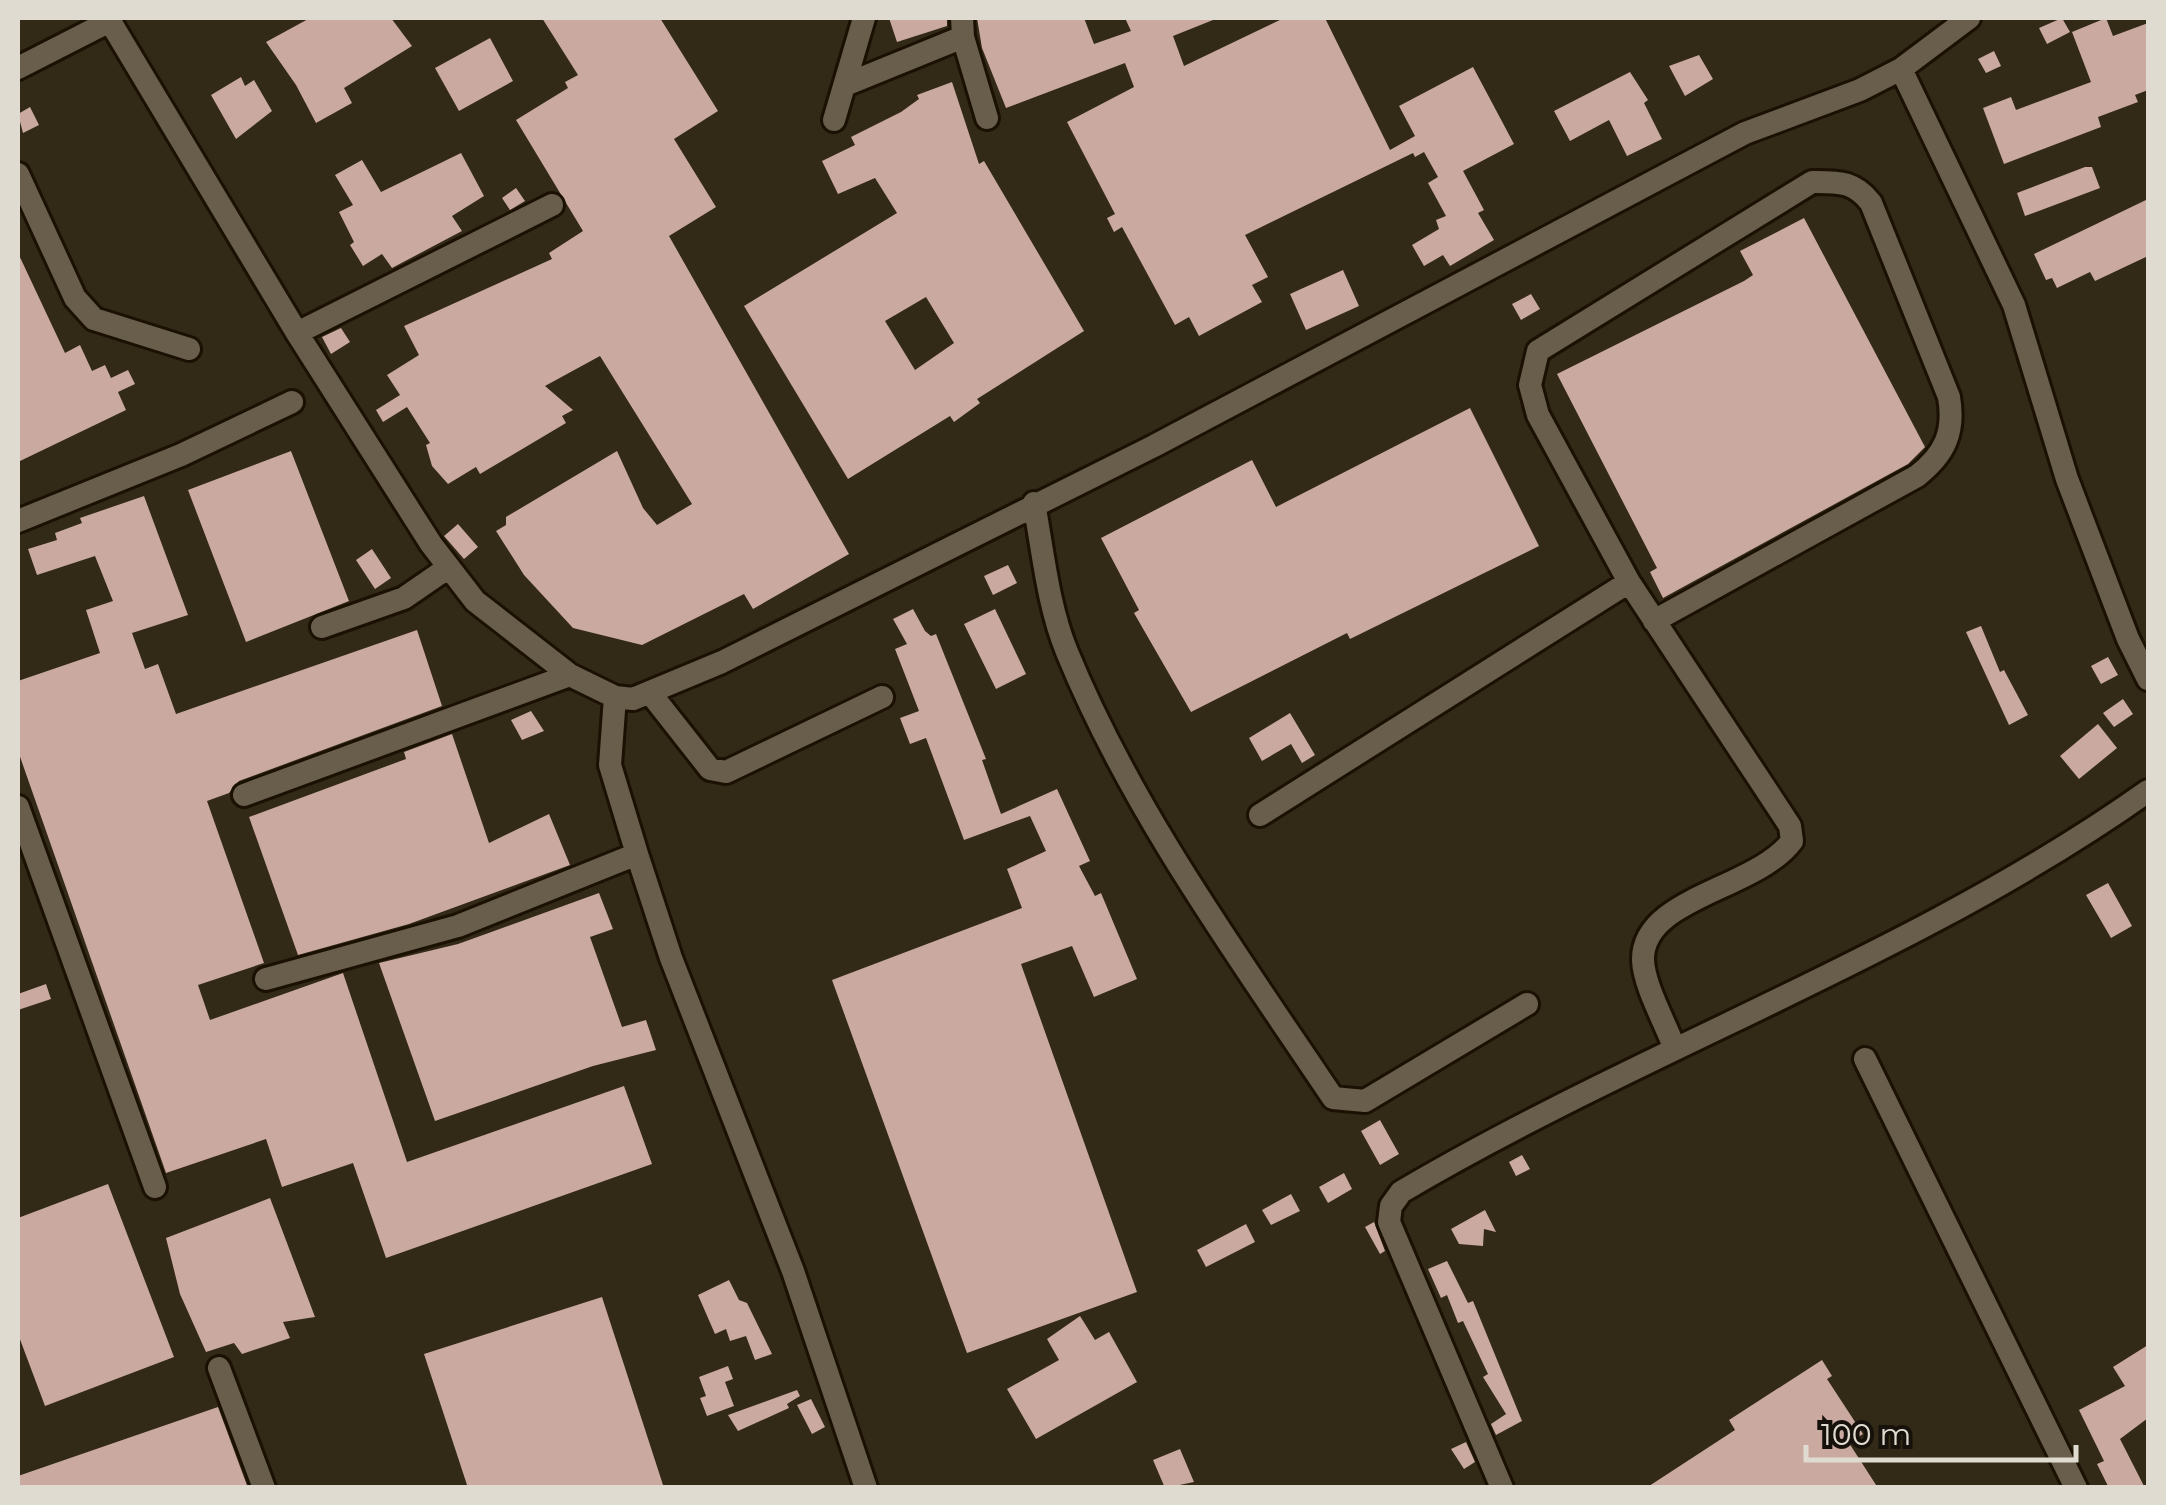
<svg xmlns="http://www.w3.org/2000/svg" width="2166" height="1505" viewBox="0 0 2166 1505" font-family="Montserrat,sans-serif">
	<style>
		.building { fill: #caa9a1; fill-rule: evenodd }
		.lines { fill: none; stroke-linecap: round; stroke-linejoin: round }
		.minor-casing { stroke: #1a1103; stroke-width: 28 }
		.minor { stroke: #695e4b; stroke-width: 22 }
	</style>
	<rect width="100%" height="100%" fill="#322917"/>
	<path class="building" d="M310,18H391L412,46L344,88L352,103L316,123L296,85L266,42Z
		M542,18H660L718,111L674,139L716,207L669,236L849,554L753,609L744,594L642,645L573,628L524,575L496,531L506,525V517L617,451L643,508L657,525L692,504L600,356L545,386L573,410L562,416L566,423L480,474L476,467L448,484L432,466L426,445L430,443L407,407L383,422L376,410L400,395L387,375L419,355L404,326L552,259L549,253L583,231L516,120L568,88L565,82L578,75Z
		M889,18H947V26L897,42Z
		M977,18H1084L1094,44L1131,31L1125,18H1218L1173,36L1184,66L1284,18H1325L1390,150L1415,136L1399,106L1473,67L1514,144L1463,171L1484,210L1478,213L1494,240L1450,266L1443,255L1424,266L1412,245L1439,229L1436,220L1446,216L1428,183L1438,177L1424,152L1415,157L1413,153L1245,235L1268,277L1252,285L1262,302L1199,336L1189,317L1175,325L1122,227L1114,232L1107,218L1115,214L1067,122L1134,87L1125,63L1006,108L982,48Z
		M2062,18L2070,32L2047,44L2039,28Z
		M2106,18L2113,36L2148,23V90L2135,95L2138,102L2098,117L2101,127L2004,164L1983,108L2011,97L2016,110L2091,82L2072,32Z
		M490,38L513,81L459,111L435,68Z
		M1994,51L2001,66L1986,73L1978,59Z
		M1699,55L1713,79L1685,96L1669,66Z
		M1630,72L1648,100L1644,103L1662,139L1627,156L1609,120L1570,141L1554,111Z
		M241,77L245,86L254,80L272,111L236,139L211,95Z
		M952,82L979,164L984,161L1084,331L977,399L980,403L954,422L950,416L848,479L744,306L897,213L875,178L838,194L822,161L855,145L851,137L901,112L919,99L917,95ZM926,297L954,343L915,370L885,321Z
		M30,107L39,125L23,133L18,114Z
		M461,153L484,196L452,216L462,231L392,268L382,254L363,266L350,245L354,242L339,212L353,205L335,175L362,160L381,192Z
		M2085,167H2092L2100,188L2025,216L2017,193Z
		M516,188L525,201L510,210L502,198Z
		M2148,199V256L2095,281L2090,272L2057,288L2052,278L2046,280L2034,254Z
		M1804,218L1925,447L1908,464L1663,598L1650,572L1657,568L1557,374L1744,281L1753,275L1740,251Z
		M18,253L65,353L80,345L92,371L105,365L111,378L128,370L135,384L118,392L126,410L18,462Z
		M1343,270L1359,306L1306,330L1290,294Z
		M1531,294L1540,309L1521,320L1512,304Z
		M341,328L350,342L331,354L322,337Z
		M1470,408L1539,546L1350,639L1347,633L1191,712L1134,613L1139,610L1101,538L1252,460L1276,507Z
		M291,451L349,601L246,642L188,490Z
		M144,496L188,615L132,633L145,669L158,664L176,714L417,630L442,706L239,781L229,793L207,801L264,963L198,985L210,1020L343,973L407,1162L624,1086L652,1164L386,1258L353,1163L282,1187L266,1139L166,1173L18,751V681L100,653L86,610L113,601L95,556L37,575L28,549L57,540L55,533L82,523L80,518Z
		M458,524L478,547L464,559L444,536Z
		M372,549L391,578L375,589L356,560Z
		M1008,565L1017,583L993,595L984,576Z
		M913,609L925,631L931,636L936,634L986,759L982,760L1001,814L1057,789L1090,861L1079,866L1095,896L1101,893L1137,979L1094,997L1072,946L1021,964L1137,1292L967,1353L832,980L1022,908L1007,869L1046,851L1030,816L964,840L926,738L910,744L900,718L919,711L895,649L907,644L893,619Z
		M995,609L1026,674L996,689L964,624Z
		M1981,626L2000,672L2004,670L2028,715L2009,725L1966,632Z
		M2108,657L2118,675L2101,684L2091,666Z
		M2123,699L2133,714L2114,727L2103,713Z
		M531,711L544,731L522,740L511,720Z
		M1290,713L1315,755L1302,763L1291,744L1262,761L1249,738Z
		M2098,724L2117,748L2079,779L2060,756Z
		M452,734L489,843L549,814L570,865L409,924L298,955L249,817L406,759L404,752Z
		M2108,883L2132,926L2111,938L2086,895Z
		M599,893L613,929L590,937L622,1027L646,1020L656,1050L593,1066L435,1121L379,963L458,944Z
		M46,984L51,999L18,1010V994Z
		M1380,1120L1399,1154L1380,1165L1361,1131Z
		M1522,1155L1530,1169L1516,1176L1509,1162Z
		M1344,1173L1352,1189L1328,1203L1319,1187Z
		M108,1184L174,1357L45,1406L18,1334V1218Z
		M1291,1194L1300,1211L1271,1225L1262,1210Z
		M270,1198L315,1317L283,1322L290,1338L242,1354L234,1343L206,1352L180,1294L166,1238Z
		M1485,1210L1496,1232L1484,1229L1483,1246L1459,1244L1451,1229Z
		M1374,1222L1385,1251L1380,1254L1365,1227Z
		M1246,1224L1255,1242L1206,1267L1197,1250Z
		M1447,1261L1468,1303L1473,1301L1522,1421L1496,1435L1491,1424L1506,1414L1483,1377L1488,1374L1463,1321L1458,1323L1447,1295L1441,1298L1428,1269Z
		M729,1280L739,1300L747,1303L772,1354L755,1360L746,1336L730,1341L726,1329L715,1334L698,1295Z
		M602,1297L664,1488H468L424,1354Z
		M1080,1316L1095,1340L1109,1332L1137,1382L1036,1439L1007,1389L1059,1360L1047,1339Z
		M2148,1345V1418L2120,1439L2145,1488H2109L2097,1464L2104,1461L2079,1410L2125,1386L2113,1367Z
		M1822,1360L1832,1376L1827,1379L1863,1434L1849,1443L1878,1488H1646L1735,1430L1729,1420Z
		M728,1366L733,1379L725,1382L734,1406L707,1416L700,1398L706,1396L699,1377Z
		M797,1390L800,1396L787,1404L789,1408L738,1431L728,1415Z
		M811,1399L825,1427L812,1434L797,1405Z
		M218,1407L248,1488H18V1476Z
		M1466,1442L1475,1462L1464,1469L1451,1449Z
		M1180,1449L1194,1482L1165,1488L1153,1460Z"/>
	<g class="lines">
		<defs>
			<path id="minor" d="M108,18L297,333L431,544L475,601L570,675L615,697L633,699L722,662L1154,446L1745,133L1860,90L1901,69L1969,18
				M962,18L963,37L987,118
				M18,68L110,21
				M1901,69L2014,305L2067,479L2128,639L2148,679
				M845,85L963,37
				M834,120L864,18
				M18,174L75,298L94,319L189,349
				M297,333L552,205
				M1034,503C1043,552 1048,606 1067,652C1132,811 1238,956 1333,1098L1365,1101L1527,1004
				M18,521L181,455L292,402
				M1654,621L1917,476C1945,454 1955,432 1949,397L1871,203C1854,181 1839,182 1812,182L1538,351L1530,385L1538,415L1629,582L1790,826L1792,841C1755,890 1642,897 1643,960C1644,986 1665,1022 1674,1047
				M322,627L404,598L449,567
				M651,694L710,769L726,772L882,697
				M615,697L610,765L637,854L671,958L793,1271L866,1488
				M244,795L570,675
				M18,807L155,1187
				M1260,815L1629,582
				M266,979L458,926L637,854
				M1865,1059L2076,1488
				M219,1368L264,1488
				M1502,1488L1389,1222L1391,1206L1401,1192C1645,1048 1917,955 2148,791"/>
		</defs>
		<use href="#minor" class="minor-casing"/>
		<use href="#minor" class="minor"/>
	</g>
	<rect width="2166" height="1505" fill="none" stroke="#e0dbd0" stroke-width="40"/>
	<path d="M1806 1445v15h270v-15" fill="none" stroke="#e0dbd0" stroke-width="5"/>
	<text x="1821" y="1445" font-size="30" fill="#e0dbd0" stroke="#16120b" stroke-width="8" paint-order="stroke">100 m</text>
</svg>
